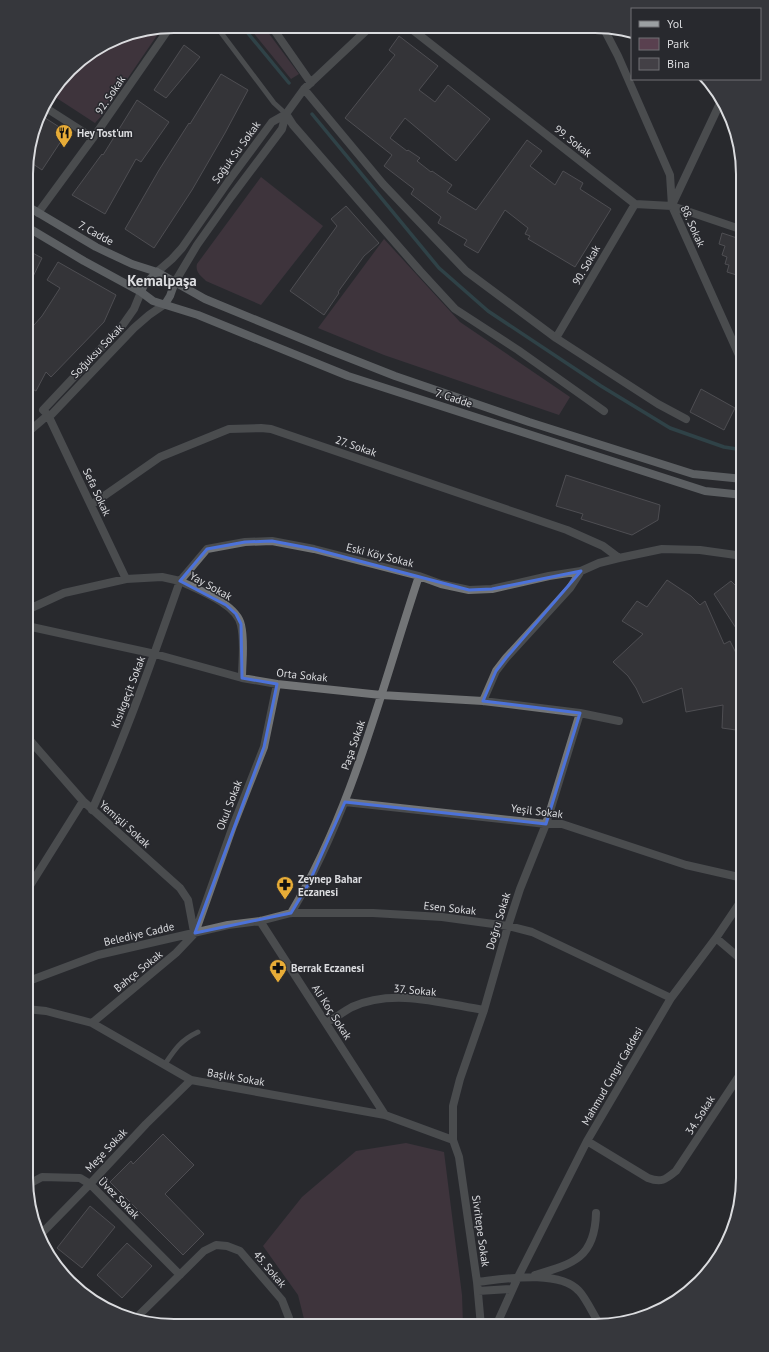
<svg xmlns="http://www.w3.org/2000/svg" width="769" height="1352" viewBox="0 0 769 1352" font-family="'PT Sans',sans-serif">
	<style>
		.green { fill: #59404f }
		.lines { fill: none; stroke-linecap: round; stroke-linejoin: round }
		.stream { stroke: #395f66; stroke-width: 3.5 }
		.building { fill: #434046; stroke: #7c797e }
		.service { stroke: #737577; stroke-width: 5 }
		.minor { stroke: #737577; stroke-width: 8 }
		.secondary { stroke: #9ca0a3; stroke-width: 8 }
		.marked { fill: none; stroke: #4c72da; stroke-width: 3; stroke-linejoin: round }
		.labels { text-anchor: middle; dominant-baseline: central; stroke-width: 3; stroke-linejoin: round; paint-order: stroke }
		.street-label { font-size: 11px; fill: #dbdcdf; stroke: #28292e }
		.poi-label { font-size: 11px; font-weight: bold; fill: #dbdcdf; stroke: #28292e; text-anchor: start }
		.district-label { font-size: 15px; font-weight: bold; fill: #dbdcdf; stroke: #28292e }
		.rim { fill: none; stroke: #dbdcdf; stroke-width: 2 }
	</style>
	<rect width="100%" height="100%" fill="#28292e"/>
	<path class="green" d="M248,26L264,27L299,74L291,79Z
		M162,28L104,113L95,123L52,95L76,63L117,37Z
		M261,177L323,226L261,305L206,281C201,276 195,272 197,264Z
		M384,239L460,322L570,397L559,415L384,355L318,328Z
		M406,1143L444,1152L462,1295L463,1326L304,1325L305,1323L298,1295L263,1246L302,1197L356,1151Z"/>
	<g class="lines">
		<path class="stream" d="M242,26L289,83
			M312,114L439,268L488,311L601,386L670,428L724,447L743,450"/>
	</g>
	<path class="building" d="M399,36L438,66L419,90L435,102L448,85L490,119L456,161L405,118L390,138L407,151L408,150L420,158L417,161L431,172L432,171L452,185L447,192L476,210L527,140L542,151L530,166L555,185L563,171L583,183L580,189L611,209L575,267L528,239L530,236L525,234L528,228L505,210L478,253L464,245L467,240L438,223L441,217L411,194L414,189L384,166L392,155L345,118L395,55L389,50Z
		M184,45L200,57L166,98L154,90Z
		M221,74L248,90L225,133L192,190L154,248L125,229L159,170L189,123L190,124Z
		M137,100L169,122L141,162L136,159L105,214L72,195L102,154L103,155Z
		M39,114L67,132L42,170L27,160V155Z
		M346,206L379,243L364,256L338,292L339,293L324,315L290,291L337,226L331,219Z
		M722,233L743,240V277L727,272L729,265L725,264L727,257L722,255L725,246L719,244Z
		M27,250L42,258L27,289Z
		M58,262L116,295L104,322L51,377L46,372L36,391L27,386V333L42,316L60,288L47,280Z
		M701,389L735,408L724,430L690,412Z
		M566,475L660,505L658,520L632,535L581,519L583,514L556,506Z
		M667,580L691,596L700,605L705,601L724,644L730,641L738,657L743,673V731L722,728L723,705L686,712L682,688L643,703L636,688L628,676L613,662L643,634L622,621L637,601L647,607Z
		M731,581L743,593V639L714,594Z
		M163,1134L194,1165L165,1194L204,1234L183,1255L110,1182L131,1161L133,1164Z
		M90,1206L115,1227L82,1268L57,1248Z
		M127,1243L152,1266L122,1298L97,1275Z"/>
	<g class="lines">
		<path class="service" d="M216,26L274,103L286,114
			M165,1064C175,1049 181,1040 198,1032"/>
		<path class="minor" d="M272,27L311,83
			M409,27L635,204L672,206L743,230
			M604,29L618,56L670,175L672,206L743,364
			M304,89L383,184L466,271L556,338L658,404L686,419
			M43,106L93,138
			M286,114L293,125L420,271L455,309L518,350L604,411
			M672,205L722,99
			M38,213L93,138L170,27
			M157,272L172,259L182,248L230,179L272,122L286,114
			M175,282L197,245L231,197L282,129L286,114L304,89L370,27
			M556,338L635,204
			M27,433L48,415H51L134,328L149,315L165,304
			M91,505L160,457L229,429L261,428L271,429L567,530L603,546L619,558
			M126,579L48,415L43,410L122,326L134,309L141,292
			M27,610L64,593L126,579L162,577L180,581L207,549L245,542L272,541L314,549L419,576L441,584L469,590L492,589L549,576L581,571L599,563L619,558L662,549L700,550L743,556
			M27,626L155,654L242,678L277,684L381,695L483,701L580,713L619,721
			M483,701L496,671L506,658L570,588L581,571
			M27,737L83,801L180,888L188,900L194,932
			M345,802L546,824H562L686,865L743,878
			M92,810C126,735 153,658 180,581C198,590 237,604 241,625C245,642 242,661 242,678
			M26,892L83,801
			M291,913C353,809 381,690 419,576
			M260,921L385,1115
			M716,938L743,961
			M26,982L98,955L228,925L260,921L291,913H373L442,917L508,926L532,932L671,998
			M26,1009L46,1011L92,1023L191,1080L385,1115L453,1140
			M92,1023L176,953L195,933L233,826L264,747L277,684
			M326,1023C335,1018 343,1012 352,1007C393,988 441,1003 484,1010
			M587,1141L648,1178C661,1183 665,1180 676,1171L743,1070
			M27,1185L42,1177L80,1178L90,1184L180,1275
			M39,1236L90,1184L146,1124L191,1080
			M535,1275C573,1264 595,1258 596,1213
			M477,1282C504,1279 559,1269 579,1291C586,1298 594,1316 600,1325
			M478,1291L512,1289
			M135,1319L204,1251L216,1245L227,1246L240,1251L282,1300L289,1318V1325
			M481,1326L477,1282L459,1157L453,1140V1106L460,1079L484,1010L508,926L520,889L546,824L580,713
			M496,1326L518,1277L587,1141L671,998L716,938L743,898"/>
		<path class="secondary" d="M27,206L96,247L132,264L157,272L205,299L329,350L395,376L529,422L693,474L743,479
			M27,227L84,261L141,292L153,301L198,315L348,376L705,491L743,495
			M141,292L144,285L157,272
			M165,304L170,296L175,282"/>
	</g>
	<path d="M0 0H769V1352H0ZM272,541L314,549L469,590L492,589L581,571L506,658L496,671L483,701L580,713L546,824L345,802L308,885L291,913L195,933L264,747L277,684L242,678L241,624L236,614L226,605L180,581L207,549L245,542Z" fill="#28292e" fill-opacity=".55" fill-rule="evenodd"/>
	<path class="marked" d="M272,541L314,549L469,590L492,589L581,571L506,658L496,671L483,701L580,713L546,824L345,802L308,885L291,913L195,933L264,747L277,684L242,678L241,624L236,614L226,605L180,581L207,549L245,542Z"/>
	<defs>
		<symbol id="restaurant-pin" viewBox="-11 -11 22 30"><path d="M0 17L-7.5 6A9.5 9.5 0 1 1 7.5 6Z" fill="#e7ac37" stroke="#28292e"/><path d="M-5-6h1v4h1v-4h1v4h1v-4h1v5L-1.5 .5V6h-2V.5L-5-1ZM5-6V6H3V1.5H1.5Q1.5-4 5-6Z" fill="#111"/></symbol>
		<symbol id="pharmacy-pin" viewBox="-11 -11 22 30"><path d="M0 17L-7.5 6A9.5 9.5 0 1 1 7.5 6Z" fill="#e7ac37" stroke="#28292e"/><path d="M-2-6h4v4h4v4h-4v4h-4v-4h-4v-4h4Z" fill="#111"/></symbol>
	</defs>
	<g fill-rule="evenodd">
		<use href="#restaurant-pin" x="54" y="123" width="20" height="27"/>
		<use href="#pharmacy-pin" x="275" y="875" width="20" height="27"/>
		<use href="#pharmacy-pin" x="268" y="958" width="20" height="27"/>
	</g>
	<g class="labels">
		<g class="street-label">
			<text transform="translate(110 95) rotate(-56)">92. Sokak</text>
			<text transform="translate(573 141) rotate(38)">99. Sokak</text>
			<text transform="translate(236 152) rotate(-54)">Soğuk Su Sokak</text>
			<text transform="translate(693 226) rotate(66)">88. Sokak</text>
			<text transform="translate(96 233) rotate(29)">7. Cadde</text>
			<text transform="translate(586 265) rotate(-60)">90. Sokak</text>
			<text transform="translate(97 351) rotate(-46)">Soğuksu Sokak</text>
			<text transform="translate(454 398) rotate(18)">7. Cadde</text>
			<text transform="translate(356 446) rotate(19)">27. Sokak</text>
			<text transform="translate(97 492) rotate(65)">Sefa Sokak</text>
			<text transform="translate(380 555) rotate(14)">Eski Köy Sokak</text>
			<text transform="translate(211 586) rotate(29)">Yay Sokak</text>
			<text transform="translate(302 675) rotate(6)">Orta Sokak</text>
			<text transform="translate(128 692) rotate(-69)">Kısıkgeçit Sokak</text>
			<text transform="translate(353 745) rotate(-71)">Paşa Sokak</text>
			<text transform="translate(229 805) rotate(-69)">Okul Sokak</text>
			<text transform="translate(537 811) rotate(7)">Yeşil Sokak</text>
			<text transform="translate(125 824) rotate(42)">Yemişli Sokak</text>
			<text transform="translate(450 908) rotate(6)">Esen Sokak</text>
			<text transform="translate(498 921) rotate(-73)">Doğru Sokak</text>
			<text transform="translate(139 934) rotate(-13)">Belediye Cadde</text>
			<text transform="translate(138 971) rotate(-39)">Bahçe Sokak</text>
			<text transform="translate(415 990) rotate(5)">37. Sokak</text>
			<text transform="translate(332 1012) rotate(57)">Ali Koç Sokak</text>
			<text transform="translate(612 1076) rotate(-60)">Mahmud Cıngır Caddesi</text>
			<text transform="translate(236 1077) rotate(10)">Başlık Sokak</text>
			<text transform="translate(700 1115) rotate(-57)">34. Sokak</text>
			<text transform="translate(106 1150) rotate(-47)">Meşe Sokak</text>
			<text transform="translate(119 1198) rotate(45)">Üvez Sokak</text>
			<text transform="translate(481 1231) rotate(82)">Sivritepe Sokak</text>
			<text transform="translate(270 1269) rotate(50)">45. Sokak</text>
		</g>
		<g class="poi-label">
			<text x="77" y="133">Hey Tost'um</text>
			<text x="298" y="879">Zeynep Bahar<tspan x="298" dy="13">Eczanesi</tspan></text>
			<text x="291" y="968">Berrak Eczanesi</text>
		</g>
		<g class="district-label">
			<text x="162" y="280">Kemalpaşa</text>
		</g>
	</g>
	<path d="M0 0H769V1352H0ZM174 33H595A141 141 0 0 1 736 174V1178A141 141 0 0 1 595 1319H174A141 141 0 0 1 33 1178V174A141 141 0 0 1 174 33Z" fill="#36373c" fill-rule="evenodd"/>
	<path class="rim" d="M174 33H595A141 141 0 0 1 736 174V1178A141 141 0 0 1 595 1319H174A141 141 0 0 1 33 1178V174A141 141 0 0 1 174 33Z"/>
	<rect x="631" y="8" width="130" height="72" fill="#28292e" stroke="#707175"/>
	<rect x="639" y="21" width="20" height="6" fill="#9ca0a3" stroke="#707175"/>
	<text x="667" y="28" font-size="12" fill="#dbdcdf">Yol</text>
	<rect x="639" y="38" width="20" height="12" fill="#59404f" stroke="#707175"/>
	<text x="667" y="48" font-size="12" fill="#dbdcdf">Park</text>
	<rect x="639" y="58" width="20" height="12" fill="#434046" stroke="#707175"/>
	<text x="667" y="68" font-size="12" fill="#dbdcdf">Bina</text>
</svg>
